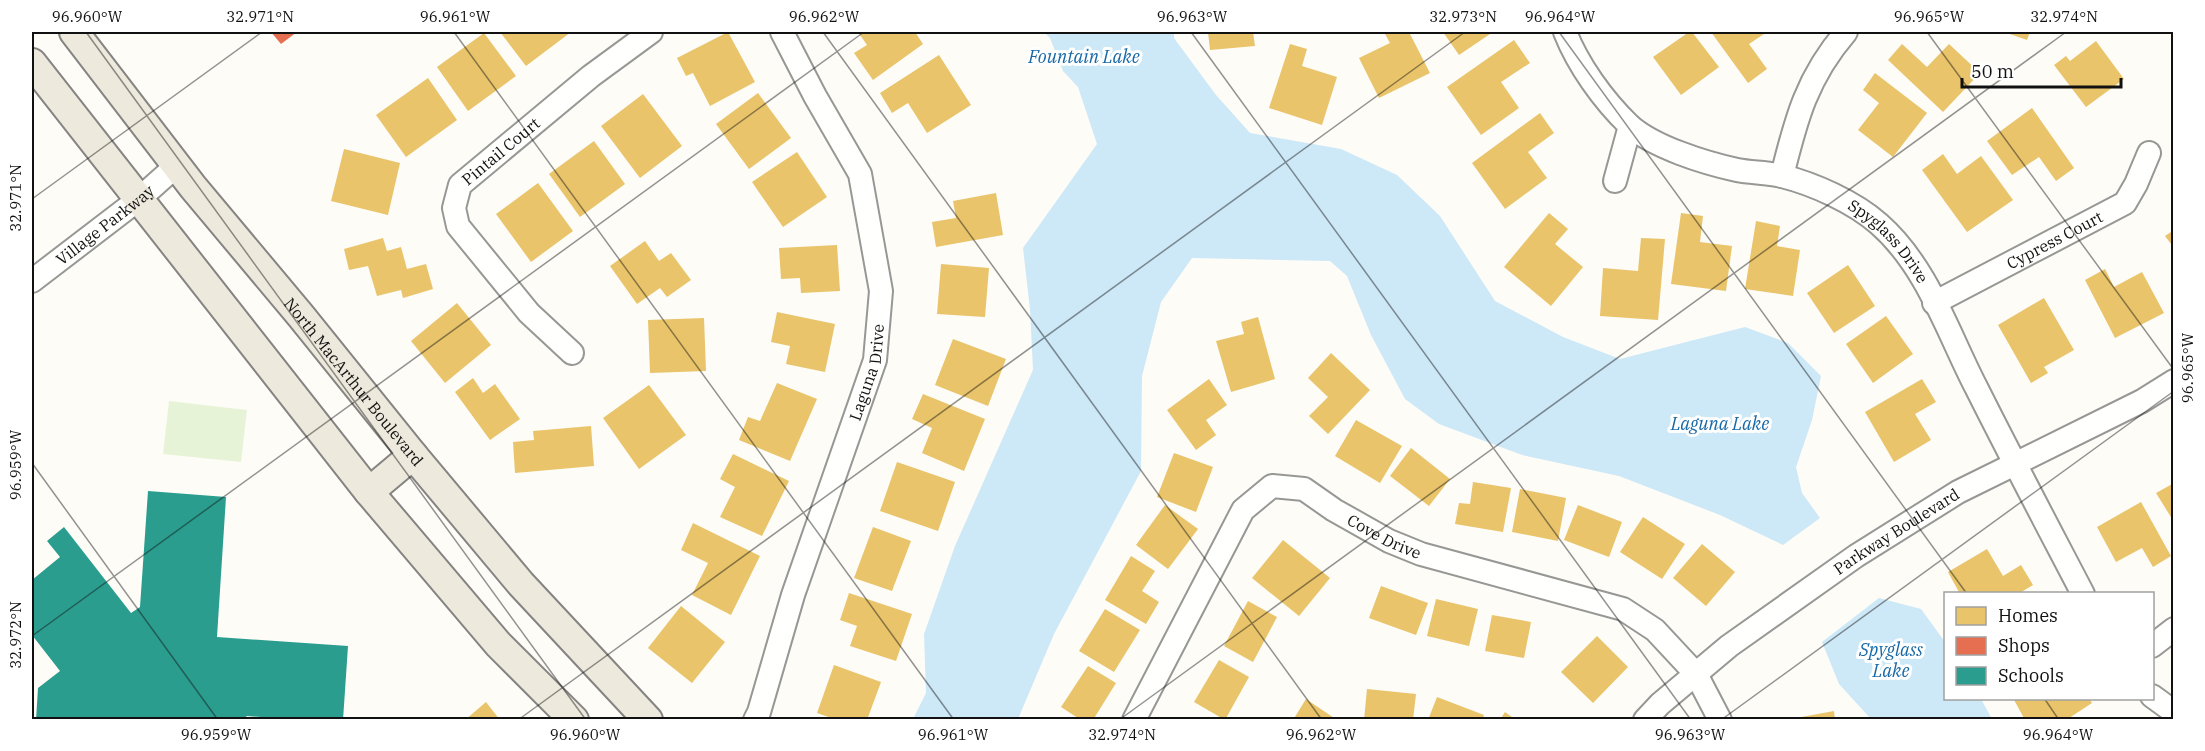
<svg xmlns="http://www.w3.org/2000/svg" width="2205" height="751" viewBox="0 0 2205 751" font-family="'IBM Plex Serif',serif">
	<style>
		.green { fill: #e7f3d7 }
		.water { fill: #cde8f7 }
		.homes { fill: #e9c46a }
		.shops { fill: #e76f51 }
		.schools { fill: #2a9d8f }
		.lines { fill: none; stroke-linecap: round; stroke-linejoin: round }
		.minor-casing { stroke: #979795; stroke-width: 26 }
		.major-casing { stroke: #858482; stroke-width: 32 }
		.minor { stroke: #fffffe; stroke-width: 22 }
		.major { stroke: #ede9dc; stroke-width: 28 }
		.ticks { fill: none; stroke: #111; stroke-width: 1.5; stroke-opacity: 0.45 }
		.labels { text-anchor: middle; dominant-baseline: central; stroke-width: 6; stroke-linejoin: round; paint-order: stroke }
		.street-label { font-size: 16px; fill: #111; stroke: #fff }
		.water-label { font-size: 18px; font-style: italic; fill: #1768a6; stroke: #fff }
		.neatline { fill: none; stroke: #111; stroke-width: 2 }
		.ticks-label { font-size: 15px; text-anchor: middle; fill: #111 }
	</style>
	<rect width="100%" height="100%" fill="#fdfcf7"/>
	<path class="green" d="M169,401L247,410L241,462L163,454Z"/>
	<path class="water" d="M1044,32H1174V38L1216,95L1250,133L1341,149L1397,175L1440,216L1495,301L1563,337L1620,359L1745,327L1788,343L1821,376L1812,420L1796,467L1802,493L1820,518L1783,545L1720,515L1619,476L1522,455L1439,424L1405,399L1371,335L1347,276L1330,261L1192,258L1161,302L1142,376L1141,471L1054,634L1018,719H913L926,693L924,634L955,546L1033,370L1030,309L1023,248L1097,144L1078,87L1063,71L1050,38Z
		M1879,598L1921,609L1945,642L1946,698L1981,699L1992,719H1871L1839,684L1822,642Z"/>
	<path class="homes" d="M500,32H571L526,66Z
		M728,32L755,82L710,106L693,73L686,76L677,58Z
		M858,32H915L923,44L873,80L854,53L867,45Z
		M1208,32H1253L1255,46L1210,50Z
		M1384,32H1409L1430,73L1379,98L1359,58L1390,43Z
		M1443,32H1493L1459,55Z
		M1689,32H1692L1719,67L1681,95L1653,57Z
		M1711,32H1767L1749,44L1767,69L1748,83Z
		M2004,32H2030L2027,40Z
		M484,33L516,76L468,111L437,67Z
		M1514,40L1530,63L1501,82L1519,108L1481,135L1447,87Z
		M2096,41L2124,79L2086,107L2054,65L2066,56L2070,61Z
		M1290,44L1307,49L1302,66L1337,77L1322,125L1269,108Z
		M1902,44L1927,67L1949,44L1980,73L1943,112L1888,60Z
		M939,55L971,105L927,133L908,103L892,113L880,93Z
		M1875,73L1927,113L1893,157L1858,130L1879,103L1863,90Z
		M428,78L457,120L406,157L376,115Z
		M758,93L791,138L749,169L716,124Z
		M643,94L682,146L640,178L601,126Z
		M2032,108L2074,168L2056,181L2039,157L2012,175L1987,141Z
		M1540,113L1554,133L1528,152L1547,178L1505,209L1472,163Z
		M594,141L625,184L580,217L549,174Z
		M344,149L400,163L388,215L331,201Z
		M797,152L827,197L783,227L752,182Z
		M1943,154L1957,174L1981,156L2013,200L1967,232L1922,170Z
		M538,183L573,231L531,262L496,214Z
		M996,193L1003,235L936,247L932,222L956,218L953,201Z
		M1549,213L1568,229L1555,244L1583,267L1551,306L1504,267Z
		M1681,213L1703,216L1700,242L1732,246L1726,291L1671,284Z
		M1756,221L1780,226L1777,246L1800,250L1793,296L1745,289Z
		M2174,230V248L2165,236Z
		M383,238L387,251L401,247L407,269L426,264L433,289L403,298L401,290L377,296L368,266L349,270L344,249Z
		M1641,238L1665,239L1658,320L1600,316L1603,268L1638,271Z
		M645,241L659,261L671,253L691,280L667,297L660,288L637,304L610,266Z
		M837,245L840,291L801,293L800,278L781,279L779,248Z
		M941,264L989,268L985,317L937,314Z
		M1848,265L1875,306L1834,333L1807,293Z
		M2105,269L2114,287L2142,272L2164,313L2115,338L2085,280Z
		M2044,298L2074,350L2044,367L2048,373L2031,383L1998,325Z
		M457,303L491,345L445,383L411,341Z
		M777,312L835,324L825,372L786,364L790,346L771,342Z
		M1886,316L1913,354L1873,383L1846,344Z
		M1258,317L1275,379L1231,392L1216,341L1244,334L1241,322Z
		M704,318L706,371L650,373L648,320Z
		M953,339L1006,359L988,406L935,385Z
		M1331,353L1370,390L1328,434L1309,416L1328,397L1308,378Z
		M473,378L483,393L495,384L520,419L490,440L455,392Z
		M1209,379L1227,405L1206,420L1216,435L1196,450L1167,410Z
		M1922,379L1936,402L1915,414L1931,440L1894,462L1865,412Z
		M777,383L817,399L790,461L739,440L748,417L760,421Z
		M649,385L686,435L639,469L603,418Z
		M923,394L985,419L964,471L922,453L932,428L912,419Z
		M1356,420L1402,446L1380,483L1335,456Z
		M591,426L594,466L515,473L513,442L534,440L533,431Z
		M1411,448L1450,479L1429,506L1390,476Z
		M1174,453L1213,467L1196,512L1157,497Z
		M733,454L789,481L762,536L720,517L735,487L720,479Z
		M897,462L955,482L938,531L880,511Z
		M1473,482L1511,488L1503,532L1455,524L1459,503L1470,504Z
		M2174,483V522L2156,493Z
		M1520,489L1566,498L1558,541L1512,532Z
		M2141,502L2171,556L2153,567L2142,548L2116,562L2097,527Z
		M1165,505L1198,529L1168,569L1136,545Z
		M1578,505L1622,522L1609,557L1564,540Z
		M1643,517L1685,544L1662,579L1620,552Z
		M693,523L760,556L731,615L692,595L708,563L681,550Z
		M873,527L911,541L892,591L854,578Z
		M1283,540L1330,578L1299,616L1252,578Z
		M1702,544L1735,572L1706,606L1673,578Z
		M1987,549L2003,576L2021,565L2033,585L2018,594H1960L1948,572Z
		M1131,556L1155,571L1142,591L1159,602L1146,624L1105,600Z
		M1381,586L1428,603L1416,635L1369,618Z
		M849,593L912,614L896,661L850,646L857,626L840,620Z
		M1436,599L1478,609L1469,646L1427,636Z
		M1248,601L1277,617L1253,662L1224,646Z
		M681,606L725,642L692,683L648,648Z
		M1105,609L1140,630L1114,672L1079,651Z
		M1492,615L1531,622L1524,658L1485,651Z
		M1597,636L1628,667L1593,703L1561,672Z
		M1219,660L1249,677L1225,720L1194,702Z
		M834,665L881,682L867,720H837L817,713Z
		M1088,666L1116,683L1093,720H1081L1061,707Z
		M1367,689L1416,694L1413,720H1364Z
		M1437,697L1484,715L1482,720H1428Z
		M2013,698H2089L2092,703L2066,720H2025Z
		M1306,699L1337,720H1293Z
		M486,702L500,720H465Z
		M1834,711L1835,720H1796V718Z
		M1505,712L1516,720H1500Z"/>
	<path class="shops" d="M271,32H297L281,44Z"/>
	<path class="schools" d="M148,491L226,497L217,637L348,646L343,720H302L247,716L242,720H36L38,688L60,671L32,635V580L60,557L47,541L64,527L131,613L140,607Z"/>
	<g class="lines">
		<defs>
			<g id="minor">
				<path id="s1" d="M1565,32C1578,65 1603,100 1629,125C1653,147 1705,163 1737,170C1752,173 1767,172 1782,176C1814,184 1854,202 1879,224C1927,266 1948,333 1976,387C2011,457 2047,525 2083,594"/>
				<path d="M1782,176C1796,119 1807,77 1846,32"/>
				<path d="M1615,181L1630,126"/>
				<path id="s2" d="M32,281L139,199L176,166"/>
				<path id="s3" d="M1934,303L2125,203L2136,184L2149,153"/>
				<path id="s4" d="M572,353L529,313L458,226L454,208L460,185L591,76L651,32"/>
				<path d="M2152,646L2174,629"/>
				<path d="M2152,696L2174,712"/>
				<path id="s5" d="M755,720L759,712L793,595L875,360L881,291L860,174L815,96L782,32"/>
				<path id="s6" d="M1134,720L1243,510L1272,486L1304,489L1334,510L1389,541L1421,554L1623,609L1655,630L1696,674L1720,720"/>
				<path id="s7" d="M1645,720L1660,704L1729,646L1856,556L1958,492L2142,401L2174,381"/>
			</g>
			<g id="major">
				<path id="s8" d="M74,32L193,187L301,316L413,455L521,584L648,720"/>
				<path d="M32,63L369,492L498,644L574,720"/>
				<path d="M369,492L413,455"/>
			</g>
		</defs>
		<use href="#minor" class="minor-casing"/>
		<use href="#major" class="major-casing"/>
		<use href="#minor" class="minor"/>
		<use href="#major" class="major"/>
	</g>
	<path class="ticks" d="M86,32L586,720M454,32L954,720M823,32L1322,720M1191,32L1691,720M1559,32L1967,594M1927,32L2174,370M32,199L262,32M32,463L218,720M32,636L864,32M2044,698L2059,720M518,720L1465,32M1119,720L2066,32M1721,720L2174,391"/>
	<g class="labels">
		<g class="street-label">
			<text stroke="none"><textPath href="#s4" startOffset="266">Pintail Court</textPath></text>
			<text stroke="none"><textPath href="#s2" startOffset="92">Village Parkway</textPath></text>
			<text stroke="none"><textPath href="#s3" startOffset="136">Cypress Court</textPath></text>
			<text stroke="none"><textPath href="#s1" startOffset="405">Spyglass Drive</textPath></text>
			<text stroke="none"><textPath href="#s5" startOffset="366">Laguna Drive</textPath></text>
			<text stroke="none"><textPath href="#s8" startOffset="448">North MacArthur Boulevard</textPath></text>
			<text stroke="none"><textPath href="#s7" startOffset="315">Parkway Boulevard</textPath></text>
			<text stroke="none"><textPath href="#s6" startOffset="400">Cove Drive</textPath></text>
		</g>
		<g class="water-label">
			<text x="1084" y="56">Fountain Lake</text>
			<text x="1720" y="423">Laguna Lake</text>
			<text x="1891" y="649">Spyglass<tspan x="1891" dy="21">Lake</tspan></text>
		</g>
	</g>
	<rect width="2205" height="751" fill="none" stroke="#ffffff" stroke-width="66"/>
	<rect x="1944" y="592" width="210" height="108" fill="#ffffff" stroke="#a0a0a0" stroke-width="1.5"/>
	<rect x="1956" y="607" width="30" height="18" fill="#e9c46a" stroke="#a0a0a0" stroke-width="1.5"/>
	<text x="1998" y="622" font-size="18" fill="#111111">Homes</text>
	<rect x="1956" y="637" width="30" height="18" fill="#e76f51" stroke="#a0a0a0" stroke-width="1.5"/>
	<text x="1998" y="652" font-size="18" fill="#111111">Shops</text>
	<rect x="1956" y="667" width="30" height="18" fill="#2a9d8f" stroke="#a0a0a0" stroke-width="1.5"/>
	<text x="1998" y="682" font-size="18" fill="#111111">Schools</text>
	<path d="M1962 78v9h159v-9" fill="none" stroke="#111111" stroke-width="3"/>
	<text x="1971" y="78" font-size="18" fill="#111111" stroke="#ffffff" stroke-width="4.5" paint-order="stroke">50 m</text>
	<rect x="33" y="33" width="2139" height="685" class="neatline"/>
	<g class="ticks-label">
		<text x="87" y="22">96.960°W</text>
		<text x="260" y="22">32.971°N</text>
		<text x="455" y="22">96.961°W</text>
		<text x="824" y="22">96.962°W</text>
		<text x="1192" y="22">96.963°W</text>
		<text x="1463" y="22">32.973°N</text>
		<text x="1560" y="22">96.964°W</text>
		<text x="1929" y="22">96.965°W</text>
		<text x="2064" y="22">32.974°N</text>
		<text transform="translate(16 198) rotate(-90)" y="5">32.971°N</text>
		<text transform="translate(2188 368) rotate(-90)" y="5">96.965°W</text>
		<text transform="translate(16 465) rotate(-90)" y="5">96.959°W</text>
		<text transform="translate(16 635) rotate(-90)" y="5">32.972°N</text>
		<text x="216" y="740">96.959°W</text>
		<text x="585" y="740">96.960°W</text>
		<text x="953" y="740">96.961°W</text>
		<text x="1122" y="740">32.974°N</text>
		<text x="1321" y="740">96.962°W</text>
		<text x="1690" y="740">96.963°W</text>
		<text x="2058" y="740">96.964°W</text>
	</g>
</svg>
